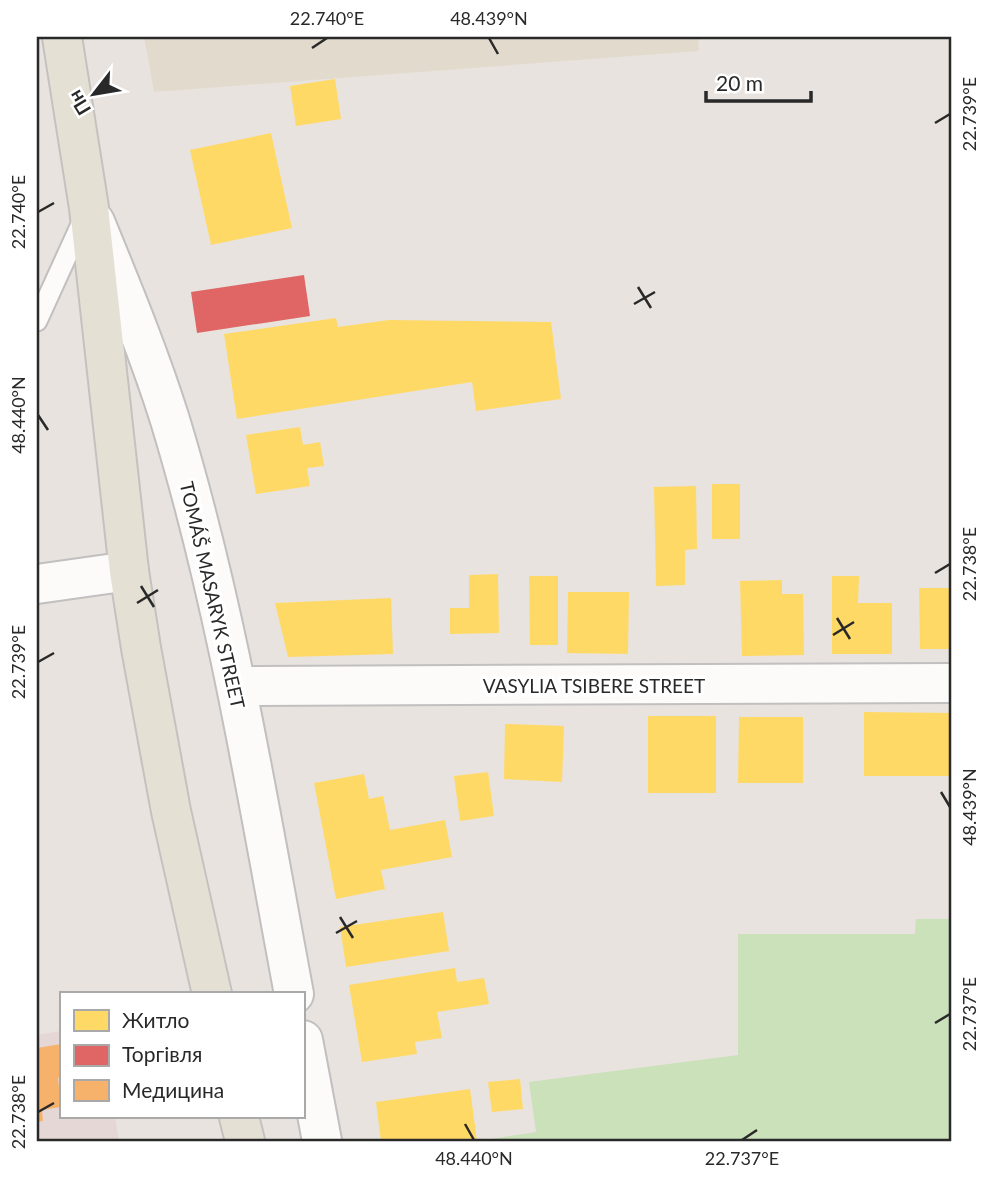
<svg xmlns="http://www.w3.org/2000/svg" width="989" height="1178" viewBox="0 0 989 1178" font-family="Lato,sans-serif">
	<style>
		.education { fill: #e2dbcd }
		.medical { fill: #e5d7d5 }
		.green { fill: #cae1b9 }
		.homes { fill: #ffd966 }
		.shops { fill: #e06666 }
		.health { fill: #f6b26b }
		.lines { fill: none; stroke-linecap: round; stroke-linejoin: round }
		.service-casing { stroke: #c1bfc0; stroke-width: 23 }
		.minor-casing { stroke: #c1bfc0; stroke-width: 42 }
		.primary-casing { stroke: #c4c2c0; stroke-width: 42 }
		.service { stroke: #fcfbfa; stroke-width: 19 }
		.minor { stroke: #fcfbfa; stroke-width: 38 }
		.primary { stroke: #e5e0d4; stroke-width: 38 }
		.ticks { fill: none; stroke: #292929; stroke-width: 2.5 }
		.labels { text-anchor: middle; dominant-baseline: central; stroke-width: 7; stroke-linejoin: round; paint-order: stroke }
		.street-label { font-size: 19px; fill: #292929; stroke: #fff }
		.neatline { fill: none; stroke: #292929; stroke-width: 2.5 }
		.ticks-label { font-size: 18px; text-anchor: middle; fill: #292929 }
	</style>
	<rect width="100%" height="100%" fill="#e8e3de"/>
	<path class="education" d="M144,37H698L699,51L154,92Z"/>
	<path class="medical" d="M61,1031V1117H115L119,1141H37V1035Z"/>
	<path class="green" d="M916,919H952V1141H478L536,1132L529,1082L738,1055V934H915Z"/>
	<path class="homes" d="M335,79L341,119L296,126L290,86Z
		M271,133L292,228L211,245L190,150Z
		M336,318L338,327L389,320L551,322L561,399L476,411L472,382L237,419L224,334Z
		M300,427L303,445L320,442L324,466L307,468L310,486L256,494L246,435Z
		M712,484H740V539H712Z
		M696,486L697,549L685,550V585L656,586L654,487Z
		M498,574L499,633L450,634V608H469V575Z
		M529,576H558V645H530Z
		M832,576H859L858,603H892V654H832Z
		M782,580V594H803L804,655L742,656L740,581Z
		M919,588H952V649H920Z
		M568,592H629L628,654L567,653Z
		M391,598L393,654L288,657L275,603Z
		M864,712L952,713V776H864Z
		M648,716H716V793H648Z
		M739,717H803V783H738Z
		M505,724L564,726L562,782L504,779Z
		M488,772L494,816L460,821L454,776Z
		M364,774L369,799L383,796L390,830L445,820L452,857L381,870L385,889L336,899L314,783Z
		M443,912L449,951L346,967L340,927Z
		M455,968L457,982L484,978L489,1004L437,1012L442,1038L415,1042L417,1054L362,1062L349,985Z
		M520,1079L523,1109L492,1112L488,1082Z
		M470,1089L477,1141H381L376,1102Z"/>
	<path class="shops" d="M304,275L310,316L197,333L191,292Z"/>
	<path class="health" d="M61,1044V1077L58,1078L61,1107L42,1110L43,1121L37,1122V1048Z"/>
	<g class="lines">
		<defs>
			<path id="service" d="M37,321L84,218"/>
			<path id="minor" d="M95,222C122,288 149,353 170,420C227,607 258,802 294,994
				M37,584L129,571
				M236,686L952,683
				M303,1040L322,1141"/>
			<path id="primary" d="M62,37L89,208L129,571L141,648L171,811L212,994
				M239,1117L245,1141"/>
		</defs>
		<use href="#service" class="service-casing"/>
		<use href="#minor" class="minor-casing"/>
		<use href="#primary" class="primary-casing"/>
		<use href="#service" class="service"/>
		<use href="#minor" class="minor"/>
		<use href="#primary" class="primary"/>
	</g>
	<path class="ticks" d="M489,38L498,54M312,48L327,38M935,123L950,114M38,212L54,203M638,287L651,308M634,304L655,292M38,415L48,430M935,573L950,564M141,586L154,607M137,603L158,590M837,618L850,639M833,635L854,622M38,662L54,653M941,792L950,807M340,917L353,938M336,933L357,921M935,1023L950,1014M38,1112L54,1103M465,1124L474,1140M742,1140L757,1130"/>
	<g class="labels">
		<g class="street-label">
			<text transform="translate(213 595) rotate(77)">TOMÁŠ MASARYK STREET</text>
			<text x="594" y="685">VASYLIA TSIBERE STREET</text>
		</g>
	</g>
	<rect width="989" height="1178" fill="none" stroke="#ffffff" stroke-width="77"/>
	<rect x="60" y="992" width="245" height="126" fill="#ffffff" stroke="#a9a9a9" stroke-width="2"/>
	<rect x="74" y="1010" width="35" height="21" fill="#ffd966" stroke="#a9a9a9" stroke-width="2"/>
	<text x="122" y="1028" font-size="21" fill="#292929">Житло</text>
	<rect x="74" y="1045" width="35" height="21" fill="#e06666" stroke="#a9a9a9" stroke-width="2"/>
	<text x="122" y="1062" font-size="21" fill="#292929">Торгівля</text>
	<rect x="74" y="1080" width="35" height="21" fill="#f6b26b" stroke="#a9a9a9" stroke-width="2"/>
	<text x="122" y="1098" font-size="21" fill="#292929">Медицина</text>
	<g transform="translate(94 94) rotate(239)" stroke="#ffffff" stroke-width="5" paint-order="stroke">
	<path d="M0-5L12 26L0 18L-12 26Z" fill="#292929"/>
	<text y="-10" font-size="19" font-weight="bold" text-anchor="middle" fill="#292929">Пн</text>
	</g>
	<path d="M706 91v10h105v-10" fill="none" stroke="#292929" stroke-width="3.5"/>
	<text x="716" y="91" font-size="21" fill="#292929" stroke="#ffffff" stroke-width="5" paint-order="stroke">20 m</text>
	<rect x="38" y="38" width="912" height="1102" class="neatline"/>
	<g class="ticks-label">
		<text x="327" y="25">22.740°E</text>
		<text x="489" y="25">48.439°N</text>
		<text transform="translate(970 114) rotate(-90)" y="6">22.739°E</text>
		<text transform="translate(19 212) rotate(-90)" y="6">22.740°E</text>
		<text transform="translate(19 415) rotate(-90)" y="6">48.440°N</text>
		<text transform="translate(970 564) rotate(-90)" y="6">22.738°E</text>
		<text transform="translate(19 662) rotate(-90)" y="6">22.739°E</text>
		<text transform="translate(970 807) rotate(-90)" y="6">48.439°N</text>
		<text transform="translate(970 1014) rotate(-90)" y="6">22.737°E</text>
		<text transform="translate(19 1112) rotate(-90)" y="6">22.738°E</text>
		<text x="474" y="1165">48.440°N</text>
		<text x="742" y="1165">22.737°E</text>
	</g>
</svg>
